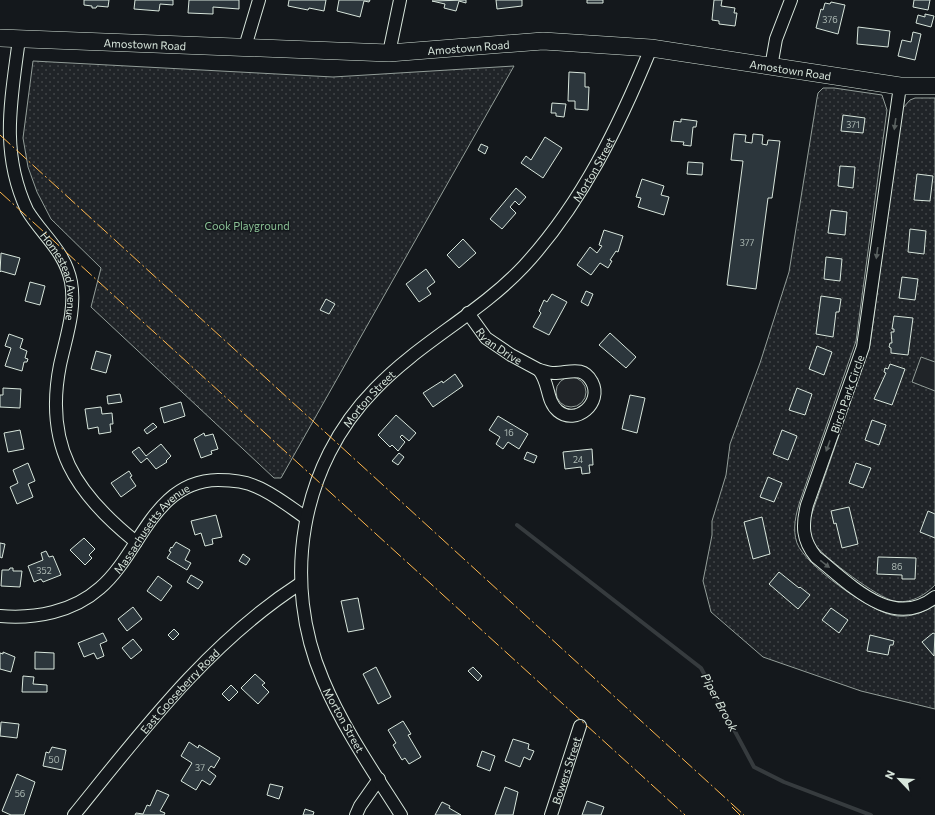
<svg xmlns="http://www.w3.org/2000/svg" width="935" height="815" viewBox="0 0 935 815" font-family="Commissioner,sans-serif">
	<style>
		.grass { fill: url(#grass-dots); stroke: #939e99 }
		.garden { fill: #202428; stroke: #939e99 }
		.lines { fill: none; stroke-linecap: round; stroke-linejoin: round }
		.stream { stroke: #363b3e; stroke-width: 4 }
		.building { fill: #2c363c; stroke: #d8e6dc }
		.street-casing { stroke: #d8e6dc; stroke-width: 14 }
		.secondary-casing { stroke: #d8e6dc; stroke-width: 18 }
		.street { stroke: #14181c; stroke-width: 12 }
		.secondary { stroke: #14181c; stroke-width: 17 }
		.power { stroke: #ffb74d; stroke-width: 1; stroke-dasharray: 14 3 2 3; stroke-linecap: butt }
		.oneway { fill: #59605f }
		.labels { text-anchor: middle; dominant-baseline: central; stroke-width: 3; stroke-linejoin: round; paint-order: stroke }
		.number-label { font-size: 9px; fill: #adbab4 }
		.street-label { font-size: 11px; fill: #d8e6dc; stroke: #14181c }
		.park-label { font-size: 11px; fill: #8ac095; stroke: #14181c }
		.water-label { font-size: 12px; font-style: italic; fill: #d8e6dc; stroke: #14181c }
	</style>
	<defs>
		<pattern id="grass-dots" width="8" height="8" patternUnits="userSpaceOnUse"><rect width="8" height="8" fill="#202428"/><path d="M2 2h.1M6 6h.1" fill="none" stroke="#404447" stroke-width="1.8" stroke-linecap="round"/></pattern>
	</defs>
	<rect width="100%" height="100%" fill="#14181c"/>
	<path class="grass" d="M33,61L333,77L514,66L281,478H274L91,307L101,268L51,219L37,192L28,167L23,138Z
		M823,88H834L882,95L887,110L856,341L800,501C796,514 792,529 797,543C805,565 868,610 892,615C906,619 923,613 935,605V709L861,691L763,657L711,612L703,581L712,535V521L726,475L730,444L760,363L789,272L817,98L818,93Z
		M915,98H935V585C924,596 910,604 894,601C878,598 825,558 815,545C810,538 810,530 809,522L870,345L902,109L910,100Z"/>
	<path class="garden" d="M921,357L935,362V391L912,382Z
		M556 392a15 15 0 1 1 30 0a15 15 0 1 1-30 0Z"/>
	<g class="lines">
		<path class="stream" d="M517,525L701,668L754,767L784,782L871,815"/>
	</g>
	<path class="building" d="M84,0H109L108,7L97,6L96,8H92V6L84,5Z
		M135,0H173V5L160,4L159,11L134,9Z
		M189,0H239V9L213,7V14L188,13Z
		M289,0H326L324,11L309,8L308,10L288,6Z
		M339,0H370L369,2L364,1L360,17L337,11Z
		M466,0V3L459,1L456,11L444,8L445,4L432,1Z
		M496,0H522V6L497,9Z
		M587,0H603V3H587Z
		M714,0H722L721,6L735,8L734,13H737L735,26L719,24V21L712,20Z
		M914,0H930L928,10L913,7Z
		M831,2L845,5L838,34L816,28L821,9L823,10L825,3L830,4Z
		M925,14L934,16L931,27L916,23L918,15L925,17Z
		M858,27L890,31L888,47L857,44Z
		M913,32L921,34L915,60L898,56L902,40L911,42Z
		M569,72L585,73V87H589L588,110L575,109V101H568Z
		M552,103L566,104L564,117L556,116V113H551Z
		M843,115L865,118L863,133L841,131Z
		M681,119L697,121L696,127H693L691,146L683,145L684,142L671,141L674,121L681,122Z
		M734,134L746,135L745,142L752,143L753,134L763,135L762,144L767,145L768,140L780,141L772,198H768L756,289L727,285L743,161L731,160Z
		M545,137L562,148L543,178L521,163L526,156L531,160Z
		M481,144L488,147L485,154L478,150Z
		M688,162L703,163L702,175L687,174Z
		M840,166L855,167L853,188L838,186Z
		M917,174L933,176L930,201L914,200Z
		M642,179L664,186L661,195L669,197L664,215L638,207L641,198L636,197Z
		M516,188L526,197L519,205L515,201L510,207L516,213L502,229L490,219Z
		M831,210L847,212L845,235L828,233Z
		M910,229L926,231L924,254L908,252Z
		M604,230L623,236L618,252L616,251L610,260L612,261L608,268L600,263L591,275L577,265L590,247L597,253L602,246L599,245Z
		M463,239L476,253L459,268L447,255Z
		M1,253L20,258L15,275L1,271L0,272Z
		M826,257L842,259L840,281L824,279Z
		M426,269L435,282L427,288L431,294L419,302L406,284Z
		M902,277L918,279L915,300L899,298Z
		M30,282L45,286L40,305L25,301Z
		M586,291L593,294L588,306L581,302Z
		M552,294L567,302L549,335L533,327L541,313L539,311L544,300L547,302Z
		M821,296L841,299L839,312H836L833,337L816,334Z
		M326,299L335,304L329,314L320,310Z
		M894,316L913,318L908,355L891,353V348L889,347L890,343H892L891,332H894V329H892Z
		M610,333L636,357L626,368L599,345Z
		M9,334L23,339L20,348L27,351L25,358L28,359L27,362H24L22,371L5,366L11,348L5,346Z
		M817,346L832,352L824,375L809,369Z
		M96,351L111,355L106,373L91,369Z
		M890,364L905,369L892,405L874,399L886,373L884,372L885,368L888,369Z
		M455,374L463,386L433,407L423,393L442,381L443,383Z
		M3,388L21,389L20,408L0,407V395H3Z
		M797,388L812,394L805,415L789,410Z
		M120,394L122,402L108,404L107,396Z
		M630,395L645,398L637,433L622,429Z
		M181,402L185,416L164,423L160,408Z
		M101,407L102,414L112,413L113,424H110L111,432L99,434L98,427L88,429L85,409Z
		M396,415L416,433L409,441L402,435L400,437L405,442L398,451L392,445L390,447L378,435Z
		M498,416L528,434L519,449L508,442L503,449L496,444L500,437L489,430Z
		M872,420L886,425L879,445L865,440Z
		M153,423L157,427L147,434L144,430Z
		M20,430L24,449L8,452L4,433Z
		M782,430L797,436L788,460L773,454Z
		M204,433L205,436L213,434L218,449L211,451L212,454L201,458L194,439Z
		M161,444L171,456L166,461L167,462L156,469L147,458L141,463L132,452L139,447L146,456Z
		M592,449L593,465H589L590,473L582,474L581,467L565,469L563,452Z
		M527,452L537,456L534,463L524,459Z
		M399,453L404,457L398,465L392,461Z
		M28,463L35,481L28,484L33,497L17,504L10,487L18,483L13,470Z
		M856,463L871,468L863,488L849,483Z
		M129,471L132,476L130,477L136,486L121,497L111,483Z
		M768,477L782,483L774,502L760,497Z
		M849,507L858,544L842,548L836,523L834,524L831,511Z
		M928,511L935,514V538L920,532Z
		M216,515L222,537L212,539L213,544L205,546L201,533L195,535L191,521Z
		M762,517L770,554L753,559L744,522Z
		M84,538L95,549L89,555L92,558L85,565L70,550Z
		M176,542L190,550L185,560L191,563L187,570L167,558L171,552L169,551L171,547L172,548Z
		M0,543L5,544L2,558L0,557Z
		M46,551L49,557L53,556L61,575L43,582L41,579L34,582L28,566L43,560L41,553Z
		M243,554L250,559L246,565L239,561Z
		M878,557L916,558L915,579H902V575L877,574Z
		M10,568H13V571H22L20,587L1,586L2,570H9Z
		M779,572L799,588L800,587L810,595L798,609L769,584Z
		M191,575L203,582L198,589L187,582Z
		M158,576L172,586L161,601L147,591Z
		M358,598L364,629L348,632L341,601Z
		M133,607L142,619L127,631L118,619Z
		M831,608L848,620L839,633L822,620Z
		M174,629L179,634L173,640L168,635Z
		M103,633L107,641L100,644L104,656L97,659L94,653L84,657L78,643Z
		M933,633L935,634L934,656L922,642Z
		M870,635L894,641L893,645H890L888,655L867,651Z
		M133,639L142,650L131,659L122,648Z
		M3,652L15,657L11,672L0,669V653L3,654Z
		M35,652L54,653V669H35Z
		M376,667L391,697L378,704L363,674Z
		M473,667L482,676L478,681L468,671Z
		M255,674L265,683L262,685L269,692L258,704L241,688Z
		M23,676L34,677L33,684L47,685V692H22Z
		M231,685L238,692L229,701L222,694Z
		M403,721L411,734L408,735L421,757L409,764L405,758L402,760L393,745L396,743L388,730Z
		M1,722L19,724L17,738L0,736Z
		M513,739L529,744L528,749L534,751L530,760L524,757L520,767L505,761Z
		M189,742L198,748L199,745L220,758L214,768L211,766L208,770L216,776L210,785L202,780L196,790L181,781L192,763L181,756Z
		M52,747L66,750L62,770L43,766L46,752L49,753Z
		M482,751L495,756L490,771L477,766Z
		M17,774L35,782L24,815H11L2,811Z
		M270,784L283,787L279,799L267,795Z
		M505,787L518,792L513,815H495Z
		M157,790L169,795L160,811L165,813L164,815H135L136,813L143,814L147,805L150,806Z
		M587,801L604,807L601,815H582Z
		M442,802L450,806L449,808L461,815H435Z
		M305,809L314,812L313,815H303Z"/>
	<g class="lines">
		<defs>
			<g id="street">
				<path id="s1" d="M19,39C11,101 0,152 27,210C42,235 65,251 71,282C76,310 66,337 60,365C44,446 75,493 136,542"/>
				<path d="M245,47L259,0"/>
				<path d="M389,53L400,0"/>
				<path d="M771,67L776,39L791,0"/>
				<path d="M900,86L863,347L807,505C802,525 802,540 816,557C849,583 892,631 935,597"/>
				<path id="s2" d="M468,313L486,338L511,355L539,370"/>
				<path d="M539,370C544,371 549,373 554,373C569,373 583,365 592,382C603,403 576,426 558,411C546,401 550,384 539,370Z"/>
				<path id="s3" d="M0,616C35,619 73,612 100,588C141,553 153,481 218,480C232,480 245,481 257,487C274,494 290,507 306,518"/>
				<path id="s4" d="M74,815C142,731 209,642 301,583"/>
				<path d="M356,815L360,806L379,779"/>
				<path id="s5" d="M401,815C373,771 343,728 323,680C281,582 300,465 375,389C420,342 480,313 524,266C582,203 619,126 651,48"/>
				<path id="s6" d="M551,815L580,726"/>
			</g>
			<g id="secondary">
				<path id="s7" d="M0,38L389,53L543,41L651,48L900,86H935"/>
			</g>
		</defs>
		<use href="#street" class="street-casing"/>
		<use href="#secondary" class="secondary-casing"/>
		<use href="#street" class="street"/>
		<use href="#secondary" class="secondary"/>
		<path class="power" d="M0,135L744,815
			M0,192L685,815
			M732,807L740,815"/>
	</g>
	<defs><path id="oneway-solid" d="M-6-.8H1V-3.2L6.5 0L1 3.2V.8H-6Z"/></defs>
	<g class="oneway">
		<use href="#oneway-solid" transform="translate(895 124) rotate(98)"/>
		<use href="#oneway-solid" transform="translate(877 253) rotate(98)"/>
		<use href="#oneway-solid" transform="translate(828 446) rotate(110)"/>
		<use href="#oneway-solid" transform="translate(825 564) rotate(38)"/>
	</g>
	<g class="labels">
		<g class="number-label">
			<text x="830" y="19">376</text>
			<text x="853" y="124">371</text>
			<text x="747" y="242">377</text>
			<text x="509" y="432">16</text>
			<text x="578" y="459">24</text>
			<text x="897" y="566">86</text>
			<text x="44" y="570">352</text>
			<text x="54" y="759">50</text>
			<text x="200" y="767">37</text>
			<text x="20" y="793">56</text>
		</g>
		<g class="street-label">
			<text stroke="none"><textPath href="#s7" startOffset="145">Amostown Road</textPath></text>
			<text stroke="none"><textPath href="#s7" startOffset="469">Amostown Road</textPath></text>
			<text stroke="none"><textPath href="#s7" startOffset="793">Amostown Road</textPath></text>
			<text stroke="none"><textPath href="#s5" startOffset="782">Morton Street</textPath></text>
			<text stroke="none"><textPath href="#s1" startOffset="250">Homestead Avenue</textPath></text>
			<text stroke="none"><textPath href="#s2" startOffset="46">Ryan Drive</textPath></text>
			<text transform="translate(847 394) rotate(-71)">Birch Park Circle</text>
			<text stroke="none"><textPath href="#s5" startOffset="458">Morton Street</textPath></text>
			<text stroke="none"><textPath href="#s3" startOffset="186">Massachusetts Avenue</textPath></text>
			<text stroke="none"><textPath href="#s4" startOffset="163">East Gooseberry Road</textPath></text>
			<text transform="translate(344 720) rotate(61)">Morton Street</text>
			<text stroke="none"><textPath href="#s6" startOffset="47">Bowers Street</textPath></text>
		</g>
		<g class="park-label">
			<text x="247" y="225">Cook Playground</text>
		</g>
		<g class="water-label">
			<text transform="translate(720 702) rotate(62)">Piper Brook</text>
		</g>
	</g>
	<g transform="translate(899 779) rotate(295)" stroke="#14181c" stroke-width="3" paint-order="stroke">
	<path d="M0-3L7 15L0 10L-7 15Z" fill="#d8e6dc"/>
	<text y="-6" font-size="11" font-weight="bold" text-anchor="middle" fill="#d8e6dc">N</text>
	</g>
</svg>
